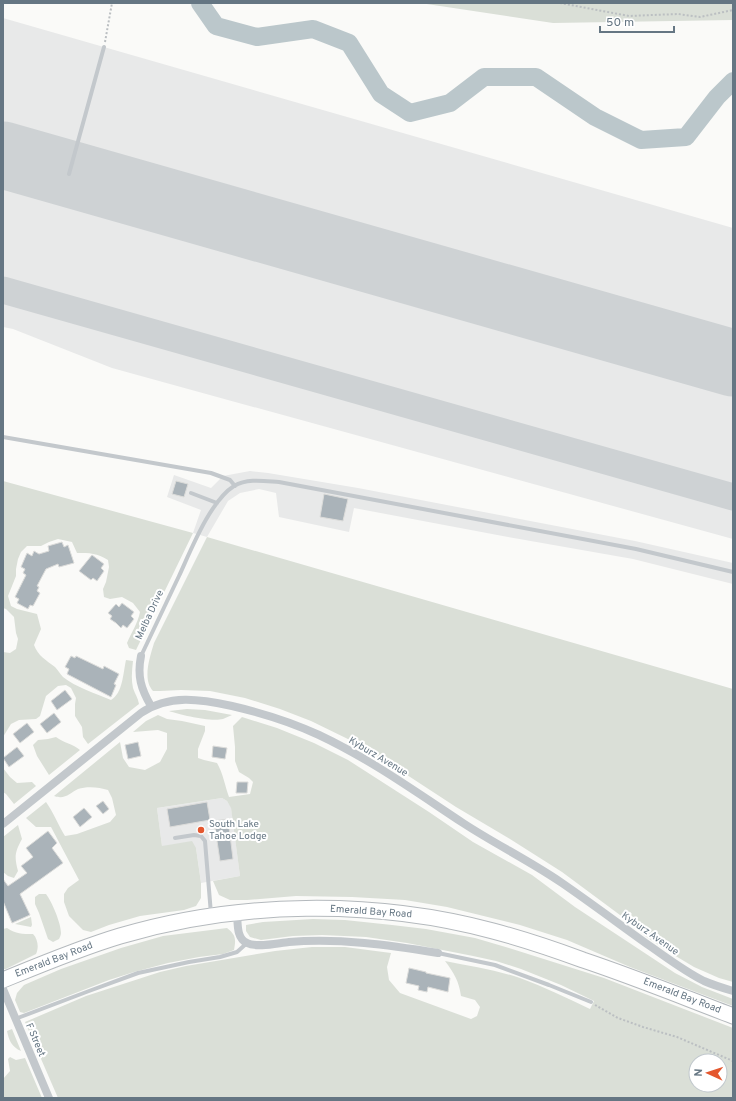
<svg xmlns="http://www.w3.org/2000/svg" width="736" height="1101" viewBox="0 0 736 1101" font-family="Overpass,sans-serif">
	<style>
		.built { fill: #e8e9e9 }
		.green { fill: #dadfd7; fill-rule: evenodd }
		.lines { fill: none; stroke-linecap: round; stroke-linejoin: round }
		.river { stroke: #bbc7cb; stroke-width: 18 }
		.taxiway { stroke: #ced2d4; stroke-width: 27 }
		.runway { stroke: #ced2d4; stroke-width: 67 }
		.building { fill: #aab3b9; stroke: #dcdcda }
		.highway-casing { stroke: #b4b9bd; stroke-width: 17 }
		.path { stroke: #bbbfc2; stroke-width: 2; stroke-dasharray: 2 2; stroke-linecap: butt }
		.lane { stroke: #c3c8cc; stroke-width: 4 }
		.street { stroke: #c3c8cc; stroke-width: 8 }
		.highway { stroke: #fff; stroke-width: 15 }
		.poi-dot { fill: #e4572e; stroke: #fff; stroke-width: 1.5 }
		.labels { text-anchor: middle; dominant-baseline: central; stroke-width: 4; stroke-linejoin: round; paint-order: stroke }
		.street-label { font-size: 10px; fill: #657683; stroke: #fff }
		.poi-label { font-size: 10px; fill: #657683; stroke: #fff; text-anchor: start }
	</style>
	<rect width="100%" height="100%" fill="#fafaf8"/>
	<path class="built" d="M3,18L733,228V539L112,368L13,329L3,327Z
		M250,471L268,473L358,488L635,541L733,563V584L633,559L508,537L354,508L349,532L279,517L276,493L259,489L240,493L228,501L207,537L193,533L201,510L167,497L174,475L211,488L223,476Z
		M222,798L227,801L231,807L240,876L201,883L196,848L162,846L157,808Z"/>
	<path class="green" d="M420,3H733V20L553,23Z
		M3,481L193,533L136,650L129,648L127,643C131,633 138,623 140,612L133,603L122,597L110,599L104,597L103,589L106,582L109,567L108,560C97,553 90,553 77,553L72,542L58,539L49,542L41,546H27L21,552L18,559L16,569V576L8,596L11,606L17,609L37,614L41,629L34,645C38,656 46,660 55,667C58,670 60,674 63,677C75,687 97,694 111,700C123,693 123,673 126,660L133,661C132,670 131,679 133,688C135,694 138,698 139,704L88,744L83,737L82,727L75,716V704L76,698L71,688L66,685L58,686L46,696L40,716L36,719L19,720L11,724L3,737V741V652L10,653L16,649L18,639L16,633L14,617L6,609L3,608Z
		M207,537L733,689V982L719,978L694,967L669,952L645,936L624,918L562,872L510,839L456,807L404,773L354,742L311,721L280,709L245,698L210,691L181,690L160,691H153C142,679 150,657 154,643Z
		M187,709L205,710L232,715C229,716 226,718 223,719C210,722 181,715 169,711Z
		M158,715L167,719L182,721L205,726V731L198,749V758L204,760L217,763C223,773 225,786 229,797L250,794L253,782L249,778L239,772L235,761V747L233,726L242,717L277,728L314,743L348,760L429,812L473,842L532,875L575,907L675,973L702,987L733,999V1006L630,967L567,940L520,925L447,907L405,900L352,897L296,896L247,900H230L219,895L213,881L240,876L231,808L227,801L222,798L157,808L162,846L192,841L196,848L201,883V898L196,906L184,910L140,916L109,925L91,932L83,930L69,916L64,902V894L68,888L79,880L51,827H36L26,818L46,802C54,813 58,825 65,836L77,834L110,822L116,815L112,798L108,790C99,787 87,786 78,789C70,793 65,800 54,796L120,742L123,758L129,767L145,770L160,762L167,749V733L158,730L133,732L146,721Z
		M56,737C64,743 73,744 80,750L49,775L37,756L33,745L38,740L48,739Z
		M3,768L10,777L17,783L32,782L36,786L14,804L6,794L3,792Z
		M18,825L22,839C15,852 14,856 18,871L14,878L8,876L3,872V837Z
		M39,894H46C52,902 61,923 61,933C61,935 60,937 59,939L53,942L48,939L39,913L35,904V897Z
		M31,917L32,925L31,927L15,924Z
		M313,919L345,920L392,925L426,929L475,938L509,948L604,978L733,1028V1098H58L25,1022L86,996L160,972L186,966L275,951L312,947H345L391,953L387,967L389,980L400,993L471,1019L477,1016L480,1007L475,1000L461,996C459,981 454,973 445,961C470,966 496,970 520,978C544,987 567,998 590,1009L594,1001L561,985L521,969L496,961L473,956L407,943L366,937L322,935L293,936L261,940L250,937L246,931V925L263,922ZM696,1061H720V1085H696Z
		M7,928C16,934 22,934 33,934C38,939 39,948 36,954L6,969H3V929Z
		M227,928C236,935 236,939 234,950L223,954L199,957L168,963L134,972L109,980L24,1013L20,1012L15,1000L17,993L24,985L61,969L121,948L163,936Z
		M12,1029L21,1051C12,1047 9,1041 7,1031Z
		M10,1057L16,1060L25,1058L42,1098H3V1079L10,1071L8,1059Z"/>
	<g class="lines">
		<path class="river" d="M200,3L216,26L257,37L313,29L349,43L381,94L410,113L450,103L484,77H536L595,117L641,140L686,137L717,97L733,81"/>
		<path class="taxiway" d="M3,290L733,497"/>
		<path class="runway" d="M3,155L733,363"/>
	</g>
	<path class="building" d="M176,481L188,484L184,497L172,494Z
		M324,494L348,499L343,521L320,517Z
		M62,542L64,547L68,545L74,563L59,567L58,564L46,569L37,586L39,587L37,591L40,593L33,606L30,605L28,609L17,603L19,599L15,597L26,575L23,573L25,569L21,567L27,553L32,556L34,551L39,554L49,551L48,546Z
		M92,555L104,564L101,568L104,571L97,581L93,578L91,580L79,571Z
		M122,603L134,612L131,616L134,619L127,628L123,625L121,628L116,623L110,619L112,616L108,613L116,604L119,607Z
		M71,656L75,658L76,656L103,669L104,666L119,674L114,684L116,685L111,697L67,674L69,669L65,667Z
		M65,690L72,699L57,710L51,701Z
		M54,713L61,722L47,733L40,724Z
		M27,723L34,732L20,743L13,734Z
		M138,742L141,756L128,759L125,745Z
		M213,746L227,748L225,759L212,757Z
		M17,747L24,756L9,767L3,758Z
		M237,782H248L247,793H236Z
		M103,801L109,809L103,814L96,806Z
		M207,802L210,820L170,827L167,809Z
		M84,808L92,817L80,827L73,817Z
		M228,819L233,859L220,861L214,821Z
		M48,831L57,843L52,848L63,863L20,894L30,915L12,923L3,901V879L8,886L27,873L21,866L33,857L26,848Z
		M409,968L426,972V973L450,978L448,992L428,987L427,992L418,990L419,986L406,983Z"/>
	<g class="lines">
		<defs>
			<path id="highway" d="M3,980C42,964 80,948 120,936C239,901 373,899 493,931C523,939 553,949 583,960C634,977 683,997 733,1016"/>
		</defs>
		<use href="#highway" class="highway-casing"/>
		<path class="path" d="M560,3L629,16L678,14L700,17L733,10
			M105,42L112,3
			M595,1005L618,1018L643,1027L677,1037L733,1061"/>
		<path class="lane" d="M69,174L104,47
			M3,437L211,473L230,480L235,486
			M191,493L217,503
			M141,656C154,629 166,603 179,576C191,550 210,501 234,486C248,478 264,481 279,482L636,549L733,572
			M175,838L194,835L201,836L205,841L211,914
			M438,953L495,965L549,985L591,1002
			M15,1019L89,991L138,973L189,962L220,957L237,952L247,943"/>
		<path class="street" d="M141,656C137,676 141,689 151,706
			M3,824L141,713C169,694 200,699 232,706C262,713 291,722 319,735C370,759 416,792 463,823C495,844 530,861 562,883C591,903 619,924 647,944C666,957 684,971 704,981C713,985 723,988 733,991
			M237,913C238,923 236,938 247,943C257,948 278,943 289,942C340,938 389,945 438,953
			M3,989L49,1098"/>
		<use href="#highway" class="highway"/>
	</g>
	<circle class="poi-dot" cx="201" cy="830" r="4"/>
	<g class="labels">
		<g class="street-label">
			<text transform="translate(150 615) rotate(-65)">Melba Drive</text>
			<text transform="translate(378 757) rotate(31)">Kyburz Avenue</text>
			<text transform="translate(371 912) rotate(4)">Emerald Bay Road</text>
			<text transform="translate(650 934) rotate(35)">Kyburz Avenue</text>
			<text transform="translate(54 960) rotate(-21)">Emerald Bay Road</text>
			<text transform="translate(682 996) rotate(21)">Emerald Bay Road</text>
			<text transform="translate(35 1040) rotate(67)">F Street</text>
		</g>
		<g class="poi-label">
			<text x="209" y="824">South Lake<tspan x="209" dy="12">Tahoe Lodge</tspan></text>
		</g>
	</g>
	<rect width="736" height="1101" fill="none" stroke="#657683" stroke-width="8"/>
	<g transform="translate(708 1073) rotate(273)"><circle r="19" fill="#ffffff" stroke="#c1c8cd"/>
	<path d="M0-3L7 15L0 10L-7 15Z" fill="#e4572e"/>
	<text y="-6" font-size="11" font-weight="bold" text-anchor="middle" fill="#657683">N</text>
	</g>
	<path d="M600 26v6h74v-6" fill="none" stroke="#657683" stroke-width="2"/>
	<text x="606" y="26" font-size="12" fill="#657683" stroke="#ffffff" stroke-width="3" paint-order="stroke">50 m</text>
</svg>
